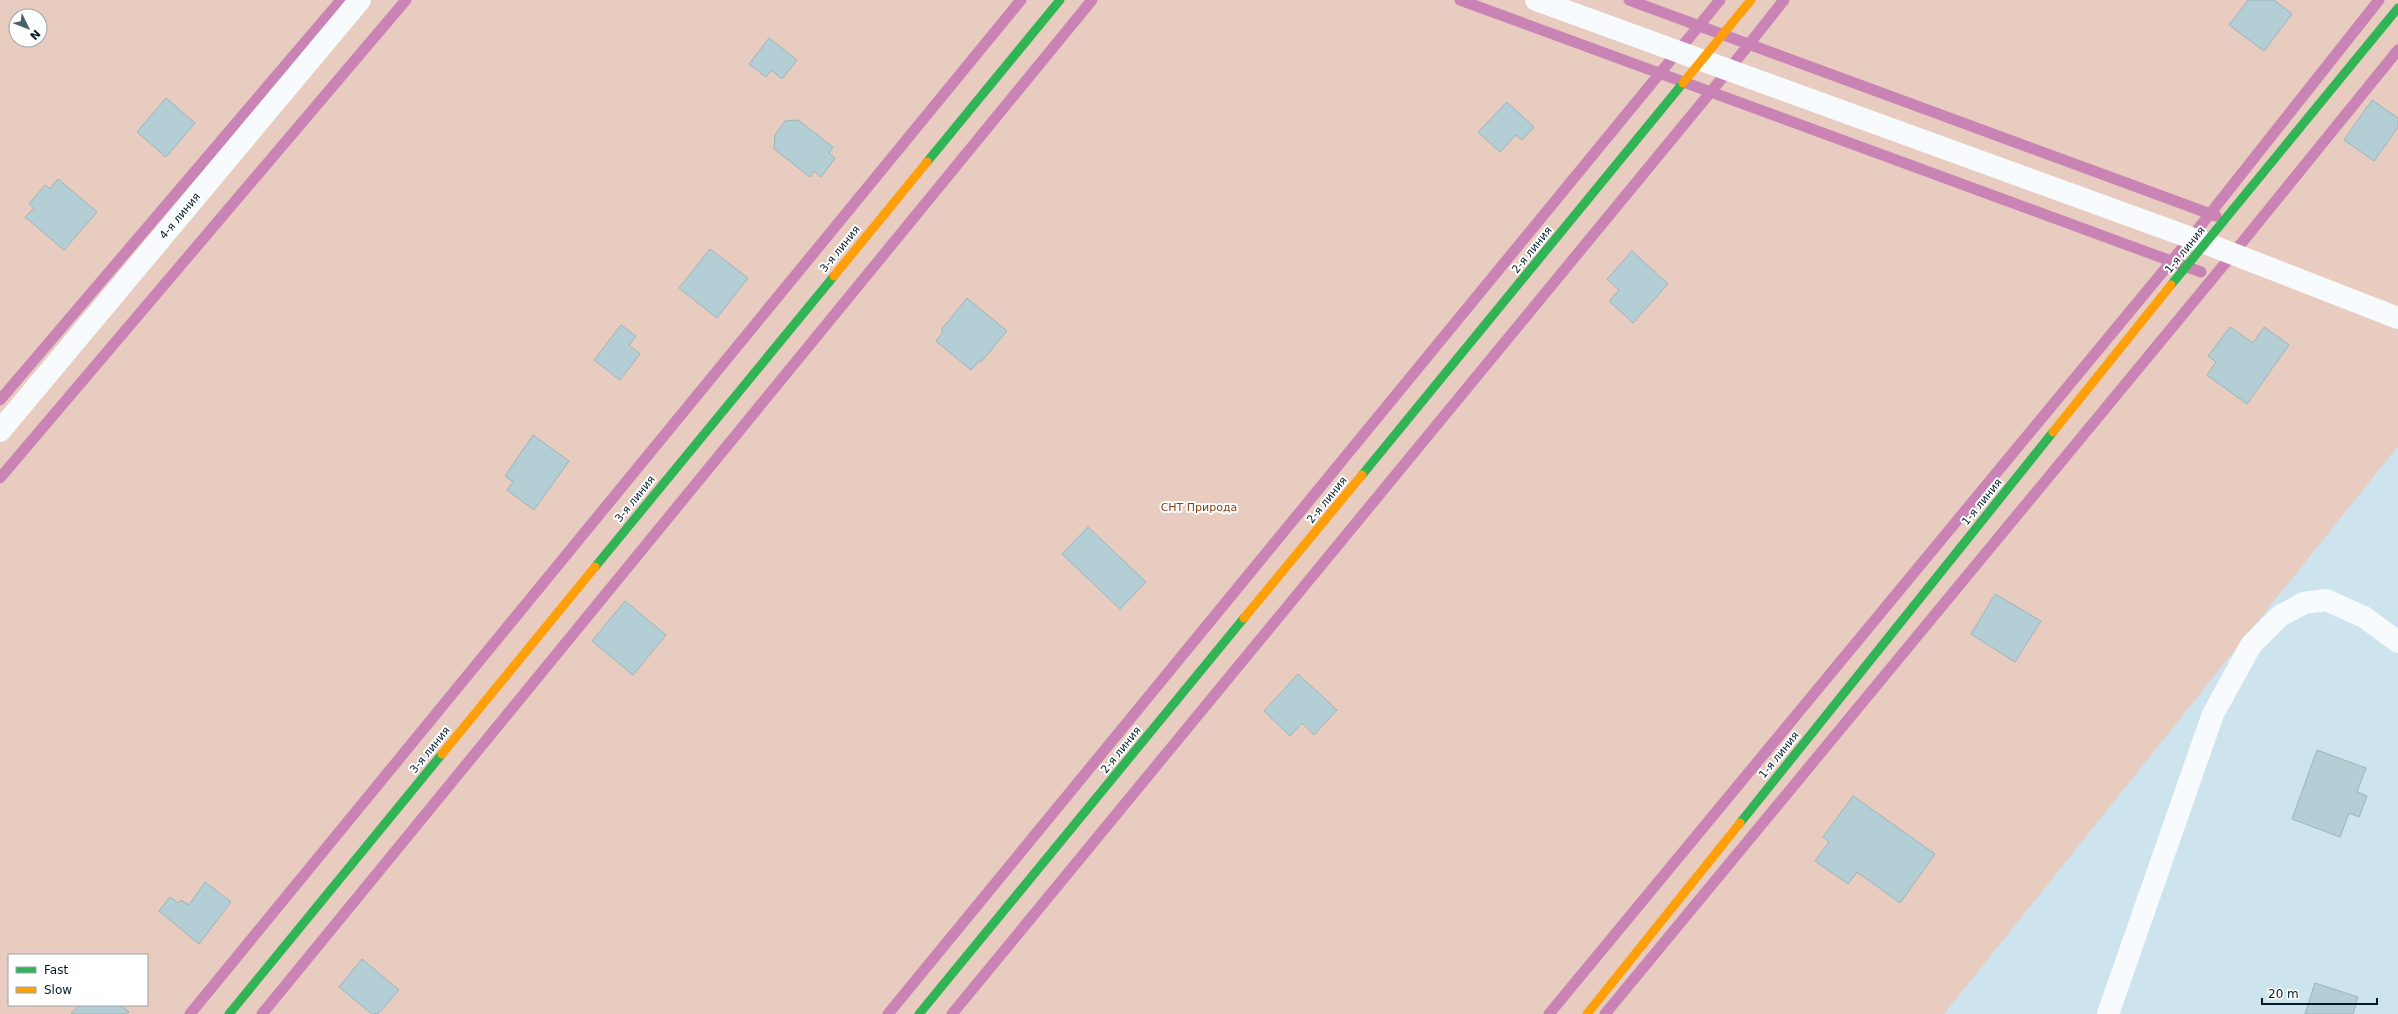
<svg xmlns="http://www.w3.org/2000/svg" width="2398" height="1014" viewBox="0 0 2398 1014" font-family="'DejaVu Sans',sans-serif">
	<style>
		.green { fill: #e8ccbf; fill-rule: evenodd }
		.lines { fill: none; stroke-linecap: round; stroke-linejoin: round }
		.stream { stroke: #ca83b5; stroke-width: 11 }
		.building { fill: #b3ced5; stroke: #99b4bb }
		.street { stroke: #f8fbfd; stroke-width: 22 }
		.fast { stroke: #30b455; stroke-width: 9 }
		.slow { stroke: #ff9f0a; stroke-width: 9 }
		.labels { text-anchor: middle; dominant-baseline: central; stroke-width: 4; stroke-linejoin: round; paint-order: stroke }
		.street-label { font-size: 11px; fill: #001c27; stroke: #fff }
		.park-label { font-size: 11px; fill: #893f15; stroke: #fff }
	</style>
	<rect width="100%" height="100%" fill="#cde4ef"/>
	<path class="green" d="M0,0H2398V446L1944,1014H0ZM16,16H40V40H16ZM9,955H147V1005H9Z"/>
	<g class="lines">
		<path class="stream" d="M1460,0L2201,272
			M1629,0L2216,216
			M0,400L341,0
			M0,478L406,0
			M190,1014L1021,0
			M262,1014L1092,0
			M888,1014L1720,0
			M952,1014L1723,77L1784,0
			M1549,1014L2194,234L2379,0
			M1605,1014L2227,261L2398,50"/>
	</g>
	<path class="building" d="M2248,0H2274L2292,14L2264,51L2229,25Z
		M769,38L797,60L782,79L771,70L766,77L749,64Z
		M166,98L195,123L166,157L137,132Z
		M2372,100L2398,118V127L2374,161L2344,140Z
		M1507,102L1534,127L1522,140L1516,135L1500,152L1478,132Z
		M798,120L833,147L829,153L835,158L821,177L814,171L810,177L774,149L775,135L785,121Z
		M58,179L97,212L64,250L25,217L34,208L29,204L45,185L50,189Z
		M710,249L748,278L717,318L679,288Z
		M1632,251L1668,284L1633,323L1609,301L1619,290L1607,279Z
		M967,298L1007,331L981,362L979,361L971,370L936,341L943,332L941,330Z
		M621,325L636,336L629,345L640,354L620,380L594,360Z
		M2230,327L2253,343L2264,327L2289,345L2247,404L2207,375L2216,362L2208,356Z
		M533,435L569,461L534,510L507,490L513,482L505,476Z
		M1088,527L1146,582L1120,609L1062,554Z
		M1995,594L2041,621L2015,662L1971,634Z
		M625,601L666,635L633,675L592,641Z
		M1298,674L1337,710L1314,735L1302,723L1290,736L1264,711Z
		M2317,750L2366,768L2357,792L2367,796L2359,817L2349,813L2340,837L2292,819Z
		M1853,796L1935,854L1900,903L1857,872L1848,884L1815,861L1829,842L1823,837Z
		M205,882L231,902L199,944L159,911L170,897L178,903L181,900L189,905Z
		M362,959L399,990L378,1014H372L339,987Z
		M2315,983L2358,997L2353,1014H2305Z
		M79,1005H120L129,1012L127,1014H71Z"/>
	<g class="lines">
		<path class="street" d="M1536,0L2205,243L2398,318
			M0,431L360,0
			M2108,1014L2213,714L2251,645L2280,616L2304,603L2326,600L2364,617L2398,642"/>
		<path class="fast" d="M927,162L1060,0
			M2171,285L2398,8
			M1362,475L1683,83
			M595,567L834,276
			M1740,823L2053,432
			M229,1014L442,754
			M919,1014L1244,618"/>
		<path class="slow" d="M1683,83L1751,0
			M834,276L927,162
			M2053,432L2171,285
			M1244,618L1362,475
			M442,754L595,567
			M1587,1014L1740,823"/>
	</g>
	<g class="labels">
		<g class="street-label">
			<text transform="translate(180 216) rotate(-50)">4-я линия</text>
			<text transform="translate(840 249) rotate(-51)">3-я линия</text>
			<text transform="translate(1532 250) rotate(-51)">2-я линия</text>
			<text transform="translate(2185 250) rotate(-51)">1-я линия</text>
			<text transform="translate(635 499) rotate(-51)">3-я линия</text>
			<text transform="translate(1327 500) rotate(-51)">2-я линия</text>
			<text transform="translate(1982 502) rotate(-51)">1-я линия</text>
			<text transform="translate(430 750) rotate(-51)">3-я линия</text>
			<text transform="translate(1121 750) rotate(-51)">2-я линия</text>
			<text transform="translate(1779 755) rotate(-51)">1-я линия</text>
		</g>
		<g class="park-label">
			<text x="1199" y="507">СНТ Природа</text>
		</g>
	</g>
	<rect x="8" y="954" width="140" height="52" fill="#ffffff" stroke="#99a4a9"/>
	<rect x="16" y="967" width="20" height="6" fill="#30b455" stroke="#99a4a9"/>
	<text x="44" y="974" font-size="12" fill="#001c27">Fast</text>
	<rect x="16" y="987" width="20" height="6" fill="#ff9f0a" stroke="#99a4a9"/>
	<text x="44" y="994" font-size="12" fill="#001c27">Slow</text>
	<g transform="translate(28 28) rotate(133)"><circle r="19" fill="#ffffff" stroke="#99a4a9"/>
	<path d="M0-3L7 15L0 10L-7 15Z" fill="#48626d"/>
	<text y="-6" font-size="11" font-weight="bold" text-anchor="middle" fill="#001c27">N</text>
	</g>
	<path d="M2262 998v6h115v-6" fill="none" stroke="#001c27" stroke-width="2"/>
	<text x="2268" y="998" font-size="12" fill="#001c27" stroke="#ffffff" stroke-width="3" paint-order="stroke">20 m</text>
</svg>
